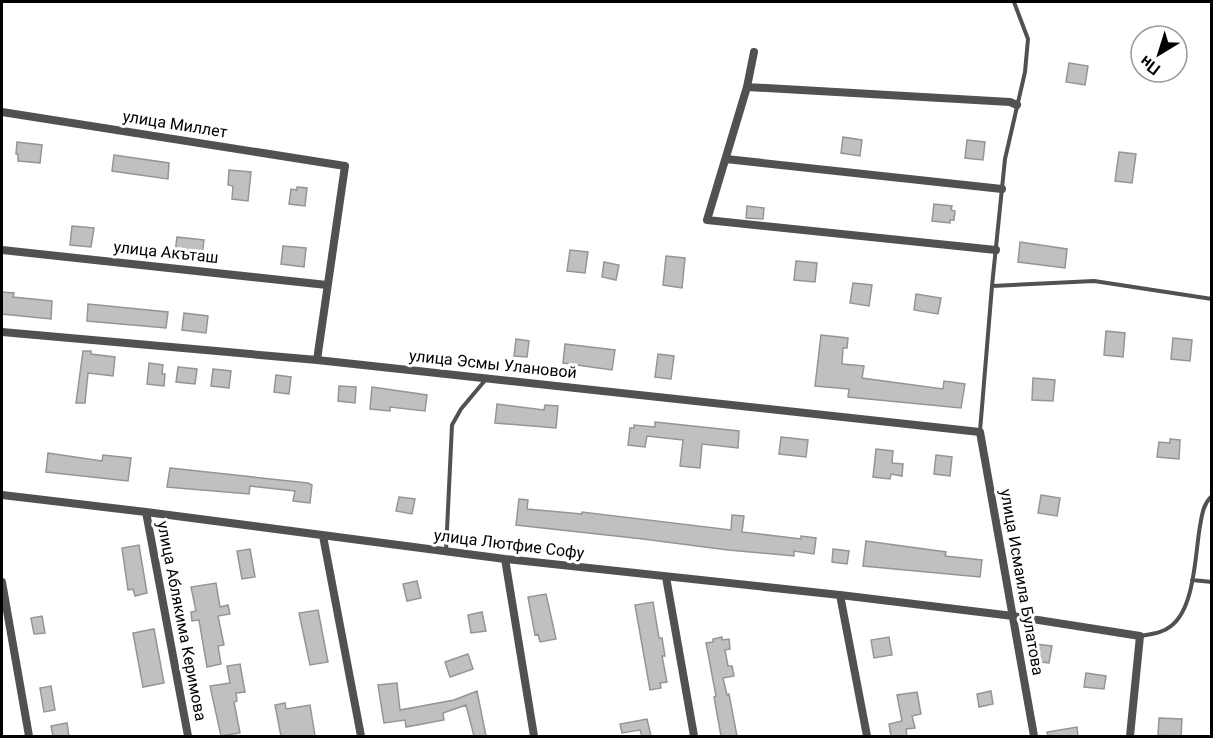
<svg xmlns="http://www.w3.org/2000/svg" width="1213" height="738" viewBox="0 0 1213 738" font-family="Roboto,sans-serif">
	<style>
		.building { fill: #c0c0c0; stroke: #959595; stroke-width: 1.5 }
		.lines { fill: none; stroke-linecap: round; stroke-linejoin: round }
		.lane { stroke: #515151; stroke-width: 4 }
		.street { stroke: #515151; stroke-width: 8 }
		.labels { text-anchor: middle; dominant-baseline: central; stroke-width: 6; stroke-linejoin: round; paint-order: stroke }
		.street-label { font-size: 16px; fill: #000; stroke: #fff }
	</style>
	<rect width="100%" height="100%" fill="#fff"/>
	<path class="building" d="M1069,63L1088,66L1085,85L1066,82Z
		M843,137L862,140L860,156L841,153Z
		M967,140L985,142L983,160L965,158Z
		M17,142L42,145L40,163L18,161V154H16Z
		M1119,152L1136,154L1132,183L1115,181Z
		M114,155L169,163L168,179L112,171Z
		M229,170L251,172L248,201L232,199L233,186L228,185Z
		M297,187L307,188L305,206L289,204L291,189L297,190Z
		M934,204L952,206L951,210L955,211L954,220H950V223L932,221Z
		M747,206L764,208L763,219L746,218Z
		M72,226L94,228L91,247L70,245Z
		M177,237L204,240L202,256L175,253Z
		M1020,242L1067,249L1065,268L1018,262Z
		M283,246L306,248L304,267L281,264Z
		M570,250L588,252L585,273L567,271Z
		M666,256L685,258L682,288L663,285Z
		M796,261L817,263L815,282L794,280Z
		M604,262L619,265L616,280L602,277Z
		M853,283L872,285L869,306L850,303Z
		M2,292L14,293L13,297L52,301L51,319L2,314Z
		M916,294L941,298L938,314L914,310Z
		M88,304L168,312L166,328L87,321Z
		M184,313L208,316L206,333L182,330Z
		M1106,331L1125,333L1123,357L1104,355Z
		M821,335L848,338L847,348H843L842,364L864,366L862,378L943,389L944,381L965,384L961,408L848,397L849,389L815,386Z
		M1173,338L1192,340L1190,361L1171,359Z
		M516,339L529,341L527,357L514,356Z
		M565,344L615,350L612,370L563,363Z
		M83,351H91V354L115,357L113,376L88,373L85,403H76Z
		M658,354L674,356L671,379L655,377Z
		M149,363L163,365L162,374H165L164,386L147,384Z
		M178,367L197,369L195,384L176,382Z
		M213,369L231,371L229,388L211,386Z
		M276,375L291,377L289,394L274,392Z
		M1033,378L1055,380L1053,401L1032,400Z
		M339,386L356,387L355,403L338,401Z
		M372,387L427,395L425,411L390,407V411L370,409Z
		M497,404L544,410L545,405L558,406L556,428L495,423Z
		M655,422L739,431L738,448L702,444L700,468L680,466L683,440L647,436L645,447L628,445L630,428H634V425L655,427Z
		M781,437L808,440L806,457L779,454Z
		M1170,439L1180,440L1179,459L1157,457L1159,442L1170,443Z
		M876,449L893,451L892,463L903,464L902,476L891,474L890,479L873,477Z
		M48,453L102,461L103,455L131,458L128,481L46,472Z
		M936,455L952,457L950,476L934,474Z
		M170,468L308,483L312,485L310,503L293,501L295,491L250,486L249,494L167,487Z
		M1041,495L1060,498L1057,516L1038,513Z
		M399,497L415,499L412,514L396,511Z
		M519,499L528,500L527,509L582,514V512L731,530L732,515L744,516L742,532L801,539V536L816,538L814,554L794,551V556L728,550L643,539L516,525Z
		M866,541L946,552L945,556L982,560L980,577L863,566Z
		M139,545L147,593L135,596L133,589L128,590L122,548Z
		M250,549L255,577L242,579L237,551Z
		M833,549L849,551L847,564L832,562Z
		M417,581L421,598L407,601L403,584Z
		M216,583L220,607L228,605L230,614L218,616L224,645L218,646L221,664L207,667L199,620L192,621L191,612L196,611L191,587Z
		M546,594L556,639L540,642L538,634L535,635L528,597Z
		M653,602L659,638H662L665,656H662L667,682L660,683L661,688L650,690L635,605Z
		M318,610L328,662L310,665L299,613Z
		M482,612L486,631L471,633L468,615Z
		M42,616L45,633L34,634L31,618Z
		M154,629L164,683L143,687L133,633Z
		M722,637V640L729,639L730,649L725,650L728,666H732L734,676L723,678L727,695L729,694L737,736H721L714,697L716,696L706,643L713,642V639Z
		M889,637L892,655L874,658L871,640Z
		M1036,644L1052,646L1049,663L1041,662V657L1035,656Z
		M468,654L473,669L450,677L445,662Z
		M240,664L245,692L236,693L237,701L234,702L240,733L221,736L210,686L230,683L227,666Z
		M1086,673L1106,676L1104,689L1084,687Z
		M397,683L400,710L454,700L477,691L486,736H474L466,705L443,713L444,720L406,727L405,720L384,723L378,685Z
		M51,686L55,710L44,712L40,688Z
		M991,691L993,704L979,707L977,694Z
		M917,692L921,714L912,716L915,728L906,729L907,736H891L889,724L902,721L897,695Z
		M285,703L286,709L310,705L315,736H281L275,705Z
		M1159,718L1182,719L1181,736L1158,735Z
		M647,719L651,736H642L640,730L622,733L620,724Z
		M67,723L69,736H53L51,726Z
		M1077,727L1078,736H1048L1047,732Z"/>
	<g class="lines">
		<path class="lane" d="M992,286L1005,159L1025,72L1028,39L1014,2
			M980,431L992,286L1094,281L1212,299
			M446,551L452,425L461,409L487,378
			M1192,580L1212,582
			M1141,636C1151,634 1163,633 1171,626C1195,608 1195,554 1200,526C1202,515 1203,504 1212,496"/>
		<path class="street" d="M754,52L747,87L707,220L996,250
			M747,87L1010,102L1017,105
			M2,112L345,166L317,360
			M726,159L1002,189
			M2,250L327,285
			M2,332L317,360L980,432L1034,736
			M2,495L146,512L505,559L840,595L1013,616L1140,636L1130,736
			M146,512L188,736
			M323,536L361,736
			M505,559L534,736
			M666,577L694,736
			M2,582L29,736
			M840,595L867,736"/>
	</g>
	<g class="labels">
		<g class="street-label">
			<text transform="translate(175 124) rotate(9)">улица Миллет</text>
			<text transform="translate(166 252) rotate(6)">улица Акъташ</text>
			<text transform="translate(493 364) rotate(6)">улица Эсмы Улановой</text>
			<text transform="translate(509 544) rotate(7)">улица Лютфие Софу</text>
			<text transform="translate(1022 582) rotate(80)">улица Исмаила Булатова</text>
			<text transform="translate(182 621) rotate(79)">улица Аблякима Керимова</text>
		</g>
	</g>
	<rect width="1213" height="738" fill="none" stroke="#000000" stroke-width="6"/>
	<g transform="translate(1159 54) rotate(218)"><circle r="28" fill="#ffffff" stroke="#999999" stroke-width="1.5"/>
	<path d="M0-4.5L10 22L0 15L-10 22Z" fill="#000000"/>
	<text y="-9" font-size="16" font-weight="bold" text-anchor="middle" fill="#000000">Пн</text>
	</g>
</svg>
